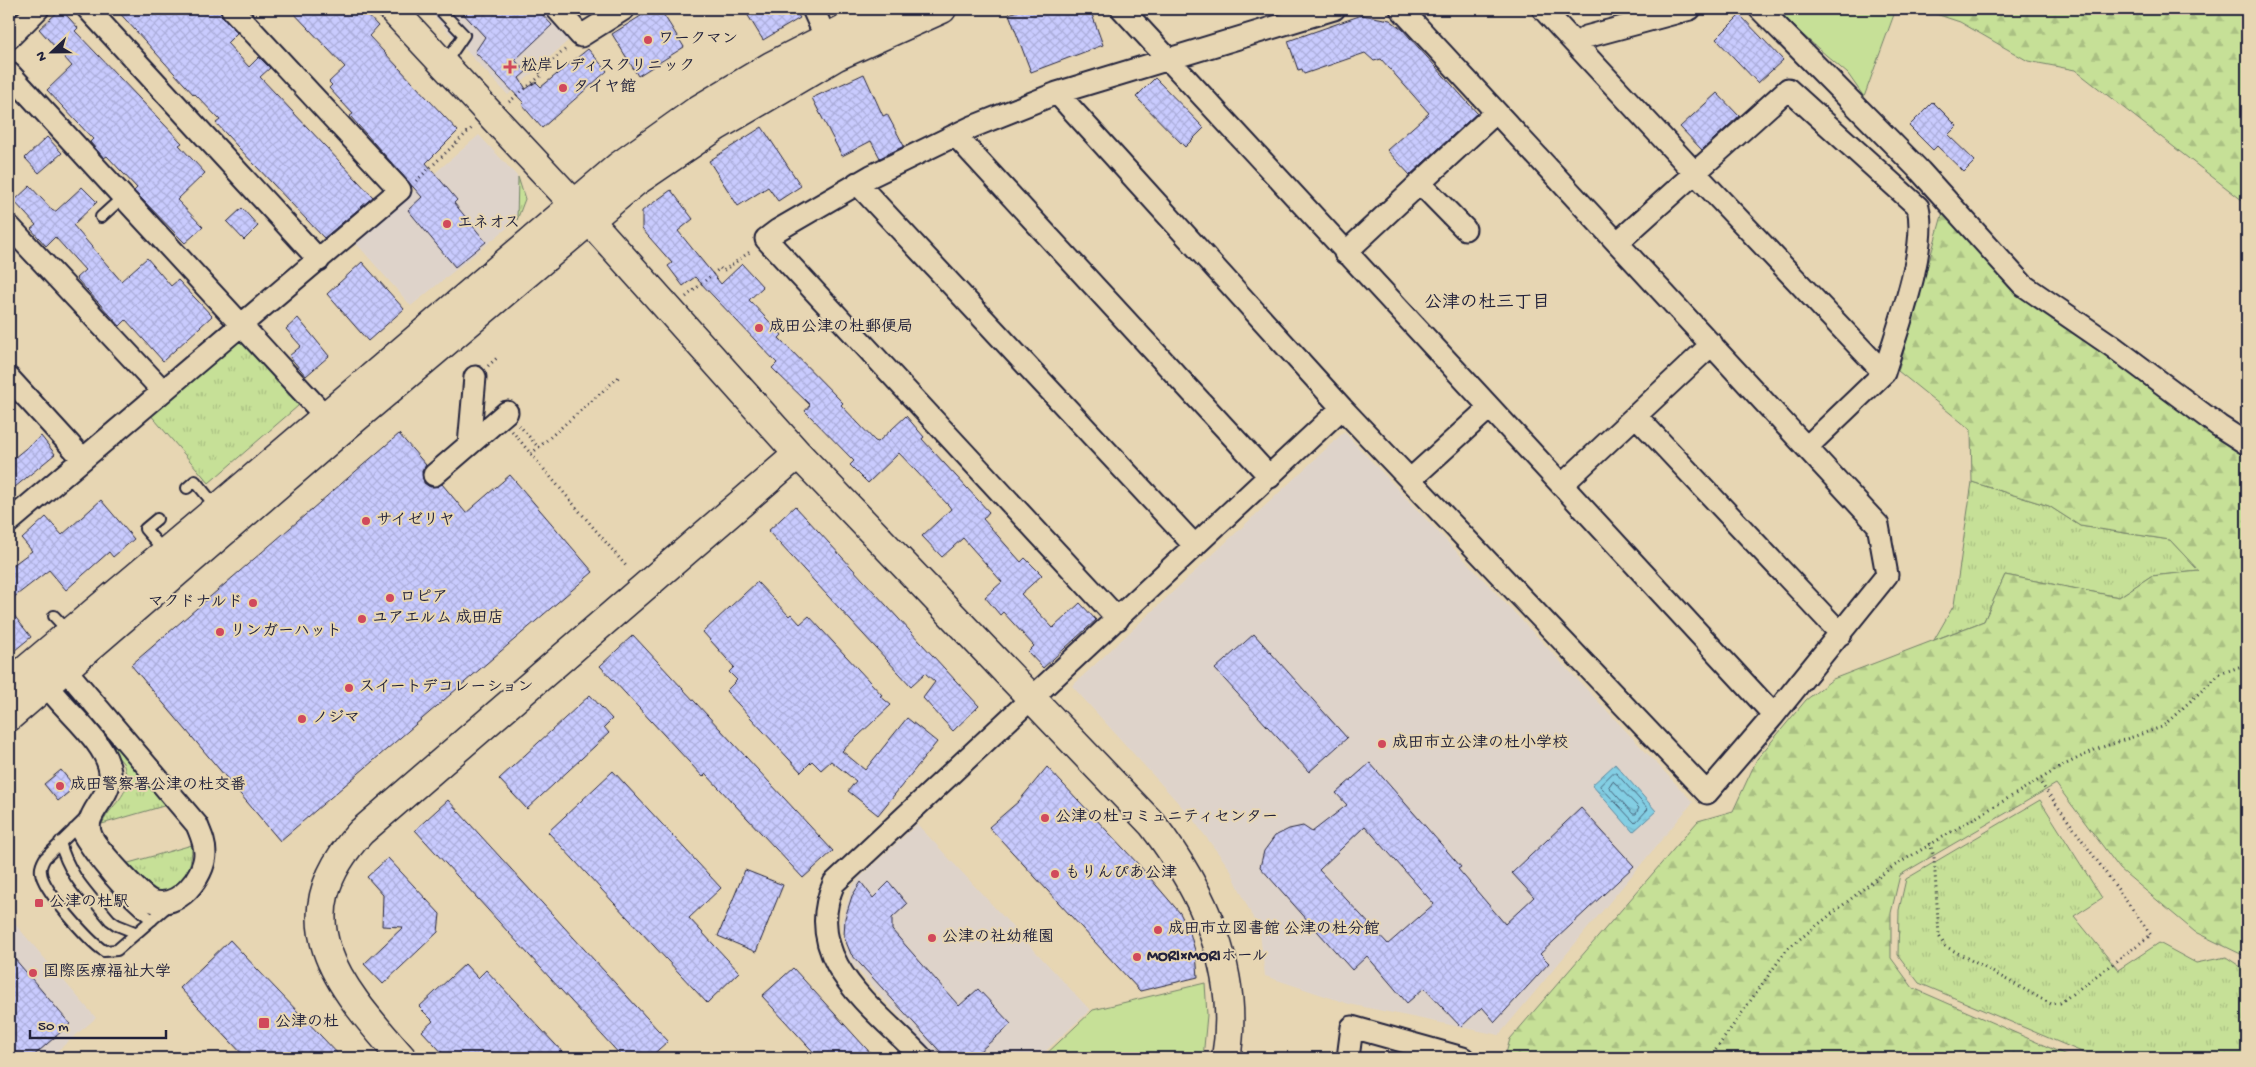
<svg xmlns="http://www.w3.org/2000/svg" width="2256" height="1067" viewBox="0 0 2256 1067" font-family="'Gochi Hand','Klee One',sans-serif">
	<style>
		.built { fill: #ded3ca }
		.grass { fill: url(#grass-tufts); stroke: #748169 }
		.forest { fill: url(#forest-firs); stroke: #748169 }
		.park { fill: #c6e097; stroke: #748169 }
		.water { fill: url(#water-ripples); stroke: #5c89a0 }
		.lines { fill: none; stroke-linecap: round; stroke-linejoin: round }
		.shore { stroke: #49677e; stroke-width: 1 }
		.building { fill: url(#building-cross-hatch); stroke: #22223b; fill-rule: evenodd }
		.lane-casing { stroke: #22223b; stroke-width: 14 }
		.street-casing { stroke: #22223b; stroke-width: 25 }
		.secondary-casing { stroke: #22223b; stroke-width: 31 }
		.path { stroke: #22223b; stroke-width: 3; stroke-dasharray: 1 4; stroke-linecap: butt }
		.lane { stroke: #e7d6b3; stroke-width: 10 }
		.street { stroke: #e7d6b3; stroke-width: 21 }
		.secondary { stroke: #e7d6b3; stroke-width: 28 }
		.poi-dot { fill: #d1495b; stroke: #e7d6b3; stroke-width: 2 }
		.labels { text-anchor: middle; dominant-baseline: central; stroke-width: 4; stroke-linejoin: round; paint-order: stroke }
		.poi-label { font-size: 16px; font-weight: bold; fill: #22223b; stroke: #e7d6b3; text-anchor: start }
		.neighbourhood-label { font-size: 18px; font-weight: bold; fill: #22223b; stroke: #e7d6b3 }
	</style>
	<defs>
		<pattern id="grass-tufts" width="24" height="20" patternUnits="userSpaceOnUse" patternTransform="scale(1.25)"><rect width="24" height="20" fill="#c6e097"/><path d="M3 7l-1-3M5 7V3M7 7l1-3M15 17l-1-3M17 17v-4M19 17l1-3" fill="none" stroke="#aac083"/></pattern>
		<pattern id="forest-firs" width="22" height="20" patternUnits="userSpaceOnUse" patternTransform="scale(1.25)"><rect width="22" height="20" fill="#c6e097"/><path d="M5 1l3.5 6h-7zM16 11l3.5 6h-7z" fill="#aac083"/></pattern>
		<pattern id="water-ripples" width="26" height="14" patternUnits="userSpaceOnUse" patternTransform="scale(1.25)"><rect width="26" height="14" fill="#83cee3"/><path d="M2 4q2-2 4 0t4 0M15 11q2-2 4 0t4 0" fill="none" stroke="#71b1c4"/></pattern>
		<pattern id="building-cross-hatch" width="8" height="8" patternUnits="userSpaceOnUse" patternTransform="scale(1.25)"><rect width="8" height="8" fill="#c9cbfe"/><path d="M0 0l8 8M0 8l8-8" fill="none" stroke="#acaedb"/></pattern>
	</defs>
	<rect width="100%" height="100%" fill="#e7d6b3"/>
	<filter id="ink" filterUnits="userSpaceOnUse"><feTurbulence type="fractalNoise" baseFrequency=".02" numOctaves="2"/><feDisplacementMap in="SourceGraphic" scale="10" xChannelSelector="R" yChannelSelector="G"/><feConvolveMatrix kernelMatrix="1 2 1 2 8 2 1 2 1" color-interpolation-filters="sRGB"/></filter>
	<g filter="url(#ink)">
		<path class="built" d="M427,9H544L571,38L508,95Z
			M479,135L518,177L517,220L411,306L355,242Z
			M1344,432L1693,802L1499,1035L1349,1004L1265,976L1260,933L1230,869L1191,817L1072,686Z
			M917,824L1090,1010L1038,1058H937L853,965L847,955L841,923L852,887L859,878Z
			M9,917L96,1018L49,1058H9Z"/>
		<path class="grass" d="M518,177L525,199L517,220Z
			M235,339L243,340L299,398L298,406L209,483L149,413Z
			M1972,482L2049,506L2080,526L2170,540L2199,571L2151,576L2119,597L2005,575L1984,621L1934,640L1954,605Z
			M80,705L82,706L167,805L102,824C114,798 135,797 123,763L79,710Z
			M2040,800L2102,898L2074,916L2118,970L2159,943L2196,963L2226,957L2247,971V1058H2096L1919,983L1898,955L1899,910L1906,879Z
			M192,845C192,864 187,887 165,891C159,892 155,892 150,889C140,884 132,871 125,864Z"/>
		<path class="forest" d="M1921,9H2247V204L2075,70L2028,61L1960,22Z
			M1943,212L2020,293L2217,436L2247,454V957L2195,932L2120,869L2056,784L1900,875L1891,913V958L1913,988L2073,1058H1590L1578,1055L1577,1058L1505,1057L1510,1039L1698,821L1733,811L1757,759L1806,700L1833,679L1984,621L2005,575L2119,597L2151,576L2199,571L2170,540L2080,526L2049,506L1972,482L1971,430L1898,371Z"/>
		<path class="park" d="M9,9H29L9,28Z
			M1778,9H1896L1864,97L1848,74L1797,30Z
			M1205,983L1207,1015L1203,1058H1042L1093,1010Z"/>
		<path class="water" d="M1615,764L1656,811L1633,832L1592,785Z"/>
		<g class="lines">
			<path class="shore" d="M1613,773H1616L1648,809L1635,823L1600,786Z
				M1613,781L1639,808L1636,814H1633L1609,787Z"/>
		</g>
		<path class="building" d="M61,9L78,28L75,31L182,143L179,145L205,173L177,200L203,227L185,243L134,191L137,188L107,156L104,158L90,142L93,139L47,90L72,66L39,29Z
			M116,9H220L223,17L237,33L227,43L249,67L259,57L270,68L260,77L373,197L324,238L238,147L216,123L220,120L195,94L194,95Z
			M290,9H362L378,26L369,36L458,131L426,163L457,200L454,203L486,242L455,267L408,210L422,197L350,116L353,114L329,88L332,85L329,82L345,67Z
			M459,9H537L552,25L515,60L526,72L519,78L526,89L536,82L541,87L588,49L607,71L542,128L522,105L524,103L475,52L485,37Z
			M652,9H660L684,47L638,76L612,34Z
			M744,9H794L800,18L763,40Z
			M1023,9H1090L1103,45L1031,72L1009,14Z
			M1362,15L1390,20L1402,29L1477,113L1410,175L1387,150L1429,113L1381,59L1374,61L1365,53L1304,74L1302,69L1298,70L1288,41Z
			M1740,15L1783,60L1758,83L1716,39Z
			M864,74L883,116L887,114L904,146L880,158L871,141L842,156L812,98Z
			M1155,78L1204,128L1185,147L1136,97Z
			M1717,93L1739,116L1702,150L1680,127Z
			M1933,102L1957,126L1948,135L1975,161L1964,172L1937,146L1933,150L1909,126Z
			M762,127L801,186L778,201L768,187L738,206L709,161Z
			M47,137L62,153L39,173L25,158Z
			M30,186L53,211H56L82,187L97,202L73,225L121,281L147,258L171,286L178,280L212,316L163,361L126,320L120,326L76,278L85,270L55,237L46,246L31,229L36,225L14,201Z
			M671,190L693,219L678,231L721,284L742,264L763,287L749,300L782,335L779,338L843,403L841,405L875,441L878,442L906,416L924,437L922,439L989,512L983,519L1021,562L1025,558L1042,575L1021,594L1053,628L1080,603L1096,620L1043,668L1028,652L1034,646L1003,612L1000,615L985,597L1002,582L963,538L942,557L922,536L951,509L949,506L899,453L868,483L850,465L854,461L805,411L810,405L772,368L777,363L695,277L683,286L668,266L672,263L642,229V211Z
			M242,208L258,226L244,240L227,222Z
			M362,262L404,309L368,341L327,294Z
			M298,318L329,356L306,376L289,356L301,346L286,329Z
			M399,434L426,465L422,471L424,483L430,487L442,484L466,513L510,475L593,572L280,841L131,665Z
			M41,436L55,454L9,492V462Z
			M101,500L134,539L113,557L109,552L66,590L49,570L9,601V568L32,551L22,539L46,517L62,535Z
			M795,506L979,706L953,731L923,698L935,682L925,673L911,686L768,531Z
			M757,582L789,616L791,614L800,624L809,616L882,695L880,696L891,705L842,751L865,770L907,718L937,742L878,815L848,791L856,781L831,761L821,770L812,761L801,772L726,691L737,680L729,672L734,667L703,632Z
			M9,609L31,637L9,655Z
			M1254,634L1347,738L1309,772L1215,669Z
			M633,635L833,851L803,878L706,774L703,777L600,666Z
			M590,695L612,719L604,727L609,733L527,809L499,779Z
			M1370,763L1461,867L1458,869L1505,924L1534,897L1512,873L1581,808L1634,866L1540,954L1549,963L1495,1022L1482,1007L1461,1027L1424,988L1407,1003L1367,956L1352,970L1260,867L1264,851L1275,836L1289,829L1303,826L1312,832L1347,805L1336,793ZM1365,826L1434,904L1388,944L1319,870Z
			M1047,767L1139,865L1180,913L1190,933L1196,954L1198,977L1140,991L989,827L1019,801Z
			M61,770L75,787L58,801L44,784Z
			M613,771L721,888L689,918L739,972L707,1003L548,832Z
			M448,800L668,1041L649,1058H623L415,830Z
			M388,858L440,914L438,932L383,984L364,964L403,927L382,926L383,895L367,877Z
			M745,870L783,885L756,952L718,936Z
			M861,882L873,898L889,882L907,904L892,918V930L959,1006L978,989L1011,1024L972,1058H946L851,954L844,937L845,918L852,896Z
			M230,940L257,969L342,1058H246L180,988Z
			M9,952L70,1024L31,1058H9Z
			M465,964L478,978L486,970L568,1058H447L422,1031L433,1021L419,1007Z
			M793,968L875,1058H819L762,996Z"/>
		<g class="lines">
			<defs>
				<path id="lane" d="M439,9L464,35L445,63
					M101,217L123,197
					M187,488L195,481L217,508
					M157,519L145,529L164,551
					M54,616L69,632
					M88,816L45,858C42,863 40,867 41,872C42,889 89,941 104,951L117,950L170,904
					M74,829C92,861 123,898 152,920
					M60,842C69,876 88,893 110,920L117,925L137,933"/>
				<path id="street" d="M88,9L319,260
					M557,9L581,36L624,9
					M813,9L825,36
					M1122,9L1774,715
					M1543,9L1695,173L1884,373L1807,447
					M1760,9L1920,171L2023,285L2112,346L2219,426L2247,444
					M9,38L38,9
					M1578,45L1586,37L1690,9
					M9,73L326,417
					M1057,93L1342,408L1707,793L1774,715L1887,575L1878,525L1401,9
					M955,135L1270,477
					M857,183L1195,546
					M1420,183L1465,229
					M9,226L163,391
					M1618,242L1788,89L1918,207C1928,250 1897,329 1884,373
					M1345,253L1496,112
					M9,378L83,459
					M1636,416L1841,634
					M469,445L475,377
					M434,475L507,412
					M1410,480L1489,408
					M1563,484L1712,344
					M9,522L400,190L232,9
					M1118,619L766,239L778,230L871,176L972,127L1057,93L1334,9
					M39,658L65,669L197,825C201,835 205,843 205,854C204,877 178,910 152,901C140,896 105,856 96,844C74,814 113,803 110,772C107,743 65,711 48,687C43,680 41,667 39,658Z
					M922,1058C875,1008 800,961 834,883L1342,408
					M1348,1058L1352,1027L1463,1058"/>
				<path id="secondary" d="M392,9L590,221L798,454L1152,824C1203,890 1241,973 1226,1058
					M9,684L218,508L619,166L699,109L771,66L883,9
					M9,717L338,433L634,183L716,127L837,56L942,9
					M402,1058C340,987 279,920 361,832L798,454"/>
			</defs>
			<use href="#lane" class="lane-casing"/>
			<use href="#street" class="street-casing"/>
			<use href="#secondary" class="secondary-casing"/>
			<path class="path" d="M509,102L542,75L539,72L567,48
				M416,181L473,127
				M686,297L720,268L723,271L751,251
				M488,366L499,356
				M519,425L538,447
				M512,431L531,454L620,376
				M531,454L626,566
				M1930,843L1934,857L1939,936L1945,946L2051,1004L2060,1003L2151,935L2040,782
				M1710,1058L1787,949L1889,869L2064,765L2097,749L2162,727L2220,674L2247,664"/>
			<use href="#lane" class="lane"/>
			<use href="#street" class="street"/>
			<use href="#secondary" class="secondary"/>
		</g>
	</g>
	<g class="poi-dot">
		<circle cx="648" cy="40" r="5"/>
		<path d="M507.5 59.5h5v5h5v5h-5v5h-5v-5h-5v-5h5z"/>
		<circle cx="563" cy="88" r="5"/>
		<circle cx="447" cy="224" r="5"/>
		<circle cx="759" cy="328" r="5"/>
		<circle cx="366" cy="521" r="5"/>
		<circle cx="390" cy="598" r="5"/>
		<circle cx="253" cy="603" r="5"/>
		<circle cx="362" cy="619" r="5"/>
		<circle cx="220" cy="632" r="5"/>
		<circle cx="349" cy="688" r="5"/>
		<circle cx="302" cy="719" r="5"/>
		<circle cx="1382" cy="744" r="5"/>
		<circle cx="60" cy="786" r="5"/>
		<circle cx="1045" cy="818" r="5"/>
		<circle cx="1055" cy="874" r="5"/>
		<rect x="34" y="898" width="10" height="10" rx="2.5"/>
		<circle cx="1158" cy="930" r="5"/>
		<circle cx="932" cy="938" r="5"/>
		<circle cx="1137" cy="957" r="5"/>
		<circle cx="33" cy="973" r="5"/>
		<rect x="258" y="1017" width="12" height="12" rx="2.5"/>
	</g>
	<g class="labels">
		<g class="poi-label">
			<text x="658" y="40">ワークマン</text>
			<text x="521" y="67">松岸レディスクリニック</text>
			<text x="573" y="88">タイヤ館</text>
			<text x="457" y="224">エネオス</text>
			<text x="769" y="328">成田公津の杜郵便局</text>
			<text x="376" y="521">サイゼリヤ</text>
			<text x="400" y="598">ロピア</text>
			<text x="243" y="603" text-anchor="end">マクドナルド</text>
			<text x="372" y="619">ユアエルム 成田店</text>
			<text x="230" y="632">リンガーハット</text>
			<text x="359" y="688">スイートデコレーション</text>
			<text x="312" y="719">ノジマ</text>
			<text x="1392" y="744">成田市立公津の杜小学校</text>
			<text x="70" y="786">成田警察署公津の杜交番</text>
			<text x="1055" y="818">公津の杜コミュニティセンター</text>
			<text x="1065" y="874">もりんぴあ公津</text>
			<text x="49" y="903">公津の杜駅</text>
			<text x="1168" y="930">成田市立図書館 公津の杜分館</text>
			<text x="942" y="938">公津の社幼稚園</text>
			<text x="1147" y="957">MORI×MORIホール</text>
			<text x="43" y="973">国際医療福祉大学</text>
			<text x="275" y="1023">公津の杜</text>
		</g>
		<g class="neighbourhood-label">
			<text x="1487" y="303">公津の杜三丁目</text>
		</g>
	</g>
	<rect width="2256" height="1067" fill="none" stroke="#e7d6b3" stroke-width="30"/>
	<rect x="15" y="15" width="2226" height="1037" fill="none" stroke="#22223b" stroke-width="2" filter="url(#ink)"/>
	<g transform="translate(52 52) rotate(248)" stroke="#e7d6b3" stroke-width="4" paint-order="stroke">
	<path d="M0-4L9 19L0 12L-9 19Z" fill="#22223b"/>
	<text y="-8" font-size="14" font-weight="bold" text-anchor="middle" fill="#22223b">N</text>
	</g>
	<path d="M30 1030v8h136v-8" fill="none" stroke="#22223b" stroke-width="2.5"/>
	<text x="38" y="1030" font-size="15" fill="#22223b" stroke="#e7d6b3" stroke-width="4" paint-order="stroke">50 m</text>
</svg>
